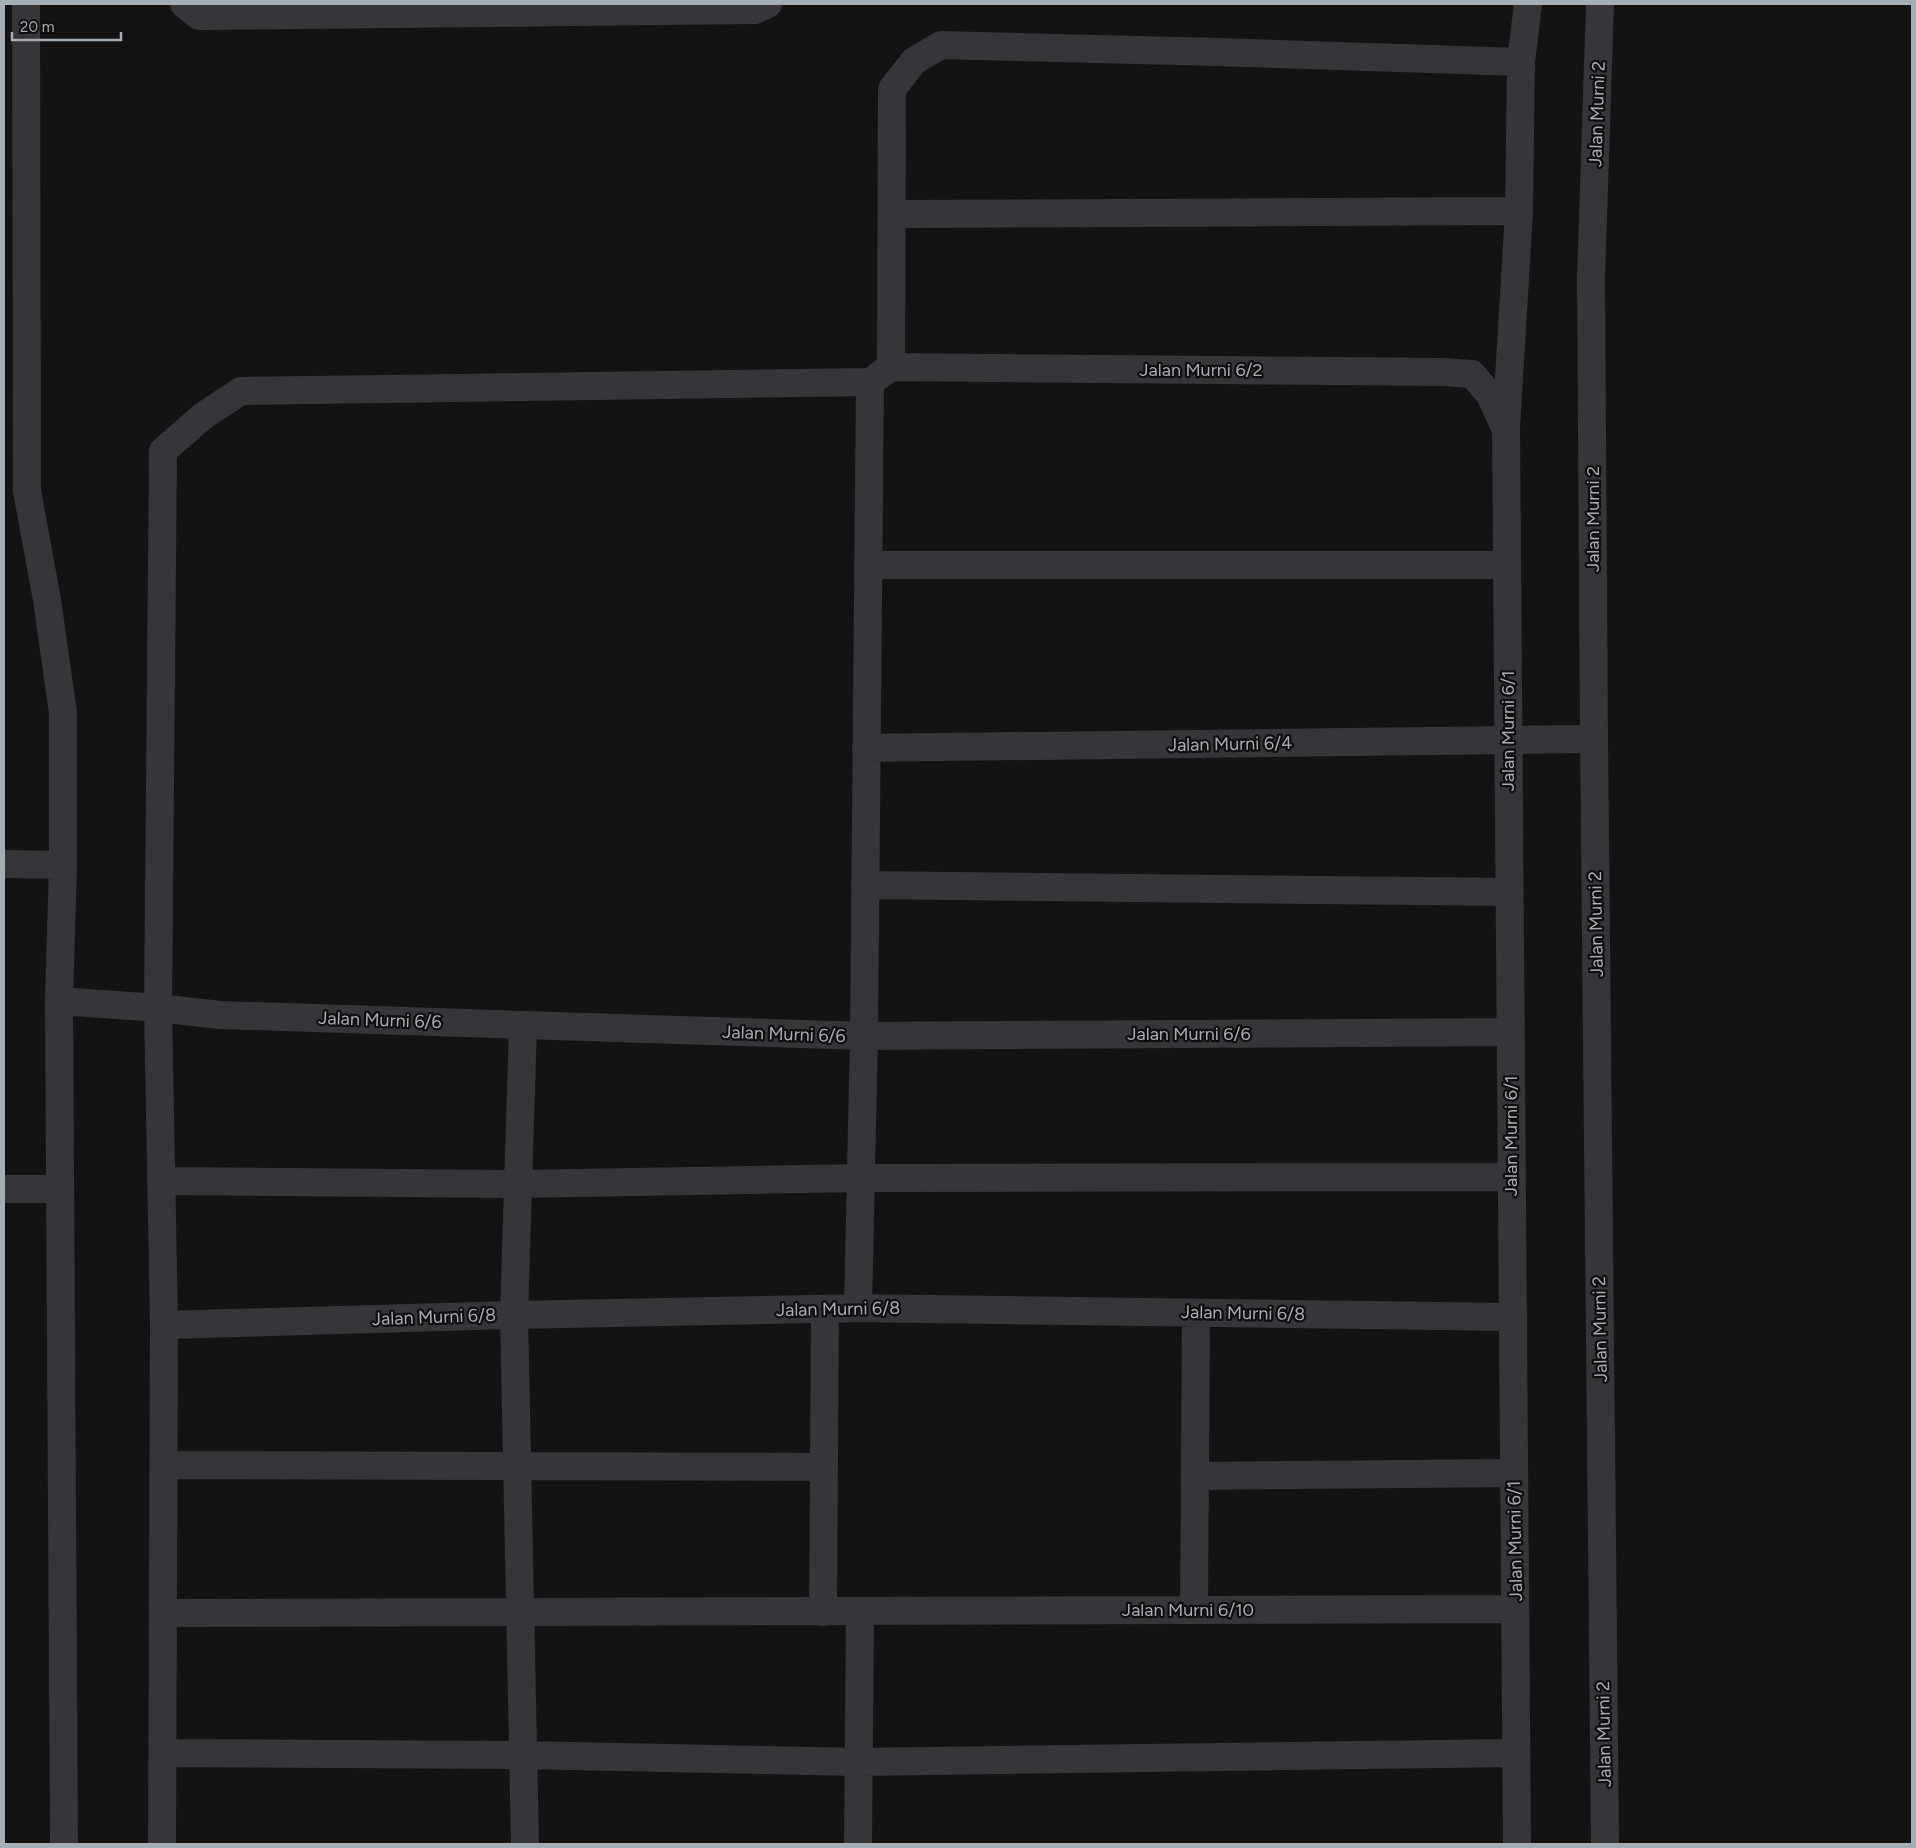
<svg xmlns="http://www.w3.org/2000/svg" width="1916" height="1848" viewBox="0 0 1916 1848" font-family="Figtree,sans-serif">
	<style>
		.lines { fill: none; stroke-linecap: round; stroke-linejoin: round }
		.minor { stroke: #343639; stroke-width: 28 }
		.labels { text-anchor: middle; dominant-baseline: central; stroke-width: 4.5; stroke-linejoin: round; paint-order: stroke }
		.street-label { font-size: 18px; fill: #a5aeb4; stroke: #0e0e0f }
	</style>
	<rect width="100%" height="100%" fill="#131314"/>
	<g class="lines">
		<path class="minor" d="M26,4L27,491L47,600L63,713V865L59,1001L64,1844
			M184,4L199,16L755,10L768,4
			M1600,4L1591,277L1594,739L1605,1844
			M892,214L1519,211
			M891,367L892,89L914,61L941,45L1218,52L1521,62
			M877,377L891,367L1443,372L1472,374L1490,395L1505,428
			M868,565H1507
			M866,748L1594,739
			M4,864L63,865
			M865,885L1509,892
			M59,1001L158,1008L220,1015L864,1036L1510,1032
			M523,1025L514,1315L525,1844
			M162,1181L518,1184L861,1178L1511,1177
			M4,1189H60
			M858,1308L864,1036L870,382
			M164,1325L514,1315L858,1308L1513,1317
			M164,1465L823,1467
			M1195,1476L1514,1473
			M1194,1610L1196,1313
			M823,1612L825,1309
			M163,1613L1515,1609
			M163,1753L523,1755L859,1762L1516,1753
			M162,1844L164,1325L158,1008L163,451L203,416L241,391L870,382
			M858,1844L860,1612
			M1517,1844L1506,428L1519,211L1521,62L1528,4"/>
	</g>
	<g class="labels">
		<g class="street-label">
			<text transform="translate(1597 114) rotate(-88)">Jalan Murni 2</text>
			<text x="1201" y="370">Jalan Murni 6/2</text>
			<text transform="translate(1593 519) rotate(-90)">Jalan Murni 2</text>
			<text transform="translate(1508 731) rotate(-90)">Jalan Murni 6/1</text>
			<text transform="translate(1230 744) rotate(-1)">Jalan Murni 6/4</text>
			<text transform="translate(1596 924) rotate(-91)">Jalan Murni 2</text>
			<text transform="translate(380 1020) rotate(2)">Jalan Murni 6/6</text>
			<text transform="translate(784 1034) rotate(2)">Jalan Murni 6/6</text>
			<text x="1189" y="1034">Jalan Murni 6/6</text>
			<text transform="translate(1511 1136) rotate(-90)">Jalan Murni 6/1</text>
			<text transform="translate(838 1309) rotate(-1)">Jalan Murni 6/8</text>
			<text transform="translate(1243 1313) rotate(1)">Jalan Murni 6/8</text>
			<text transform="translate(434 1317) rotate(-2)">Jalan Murni 6/8</text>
			<text transform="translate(1600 1329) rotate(-91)">Jalan Murni 2</text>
			<text transform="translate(1515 1541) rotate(-91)">Jalan Murni 6/1</text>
			<text x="1188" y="1610">Jalan Murni 6/10</text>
			<text transform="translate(1604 1734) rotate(-91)">Jalan Murni 2</text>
		</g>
	</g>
	<rect width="1916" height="1848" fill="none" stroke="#a5aeb4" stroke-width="10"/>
	<path d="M12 32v8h109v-8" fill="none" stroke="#a5aeb4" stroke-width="2.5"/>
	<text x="20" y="32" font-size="15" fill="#a5aeb4" stroke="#0e0e0f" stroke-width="4" paint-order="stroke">20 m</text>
</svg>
